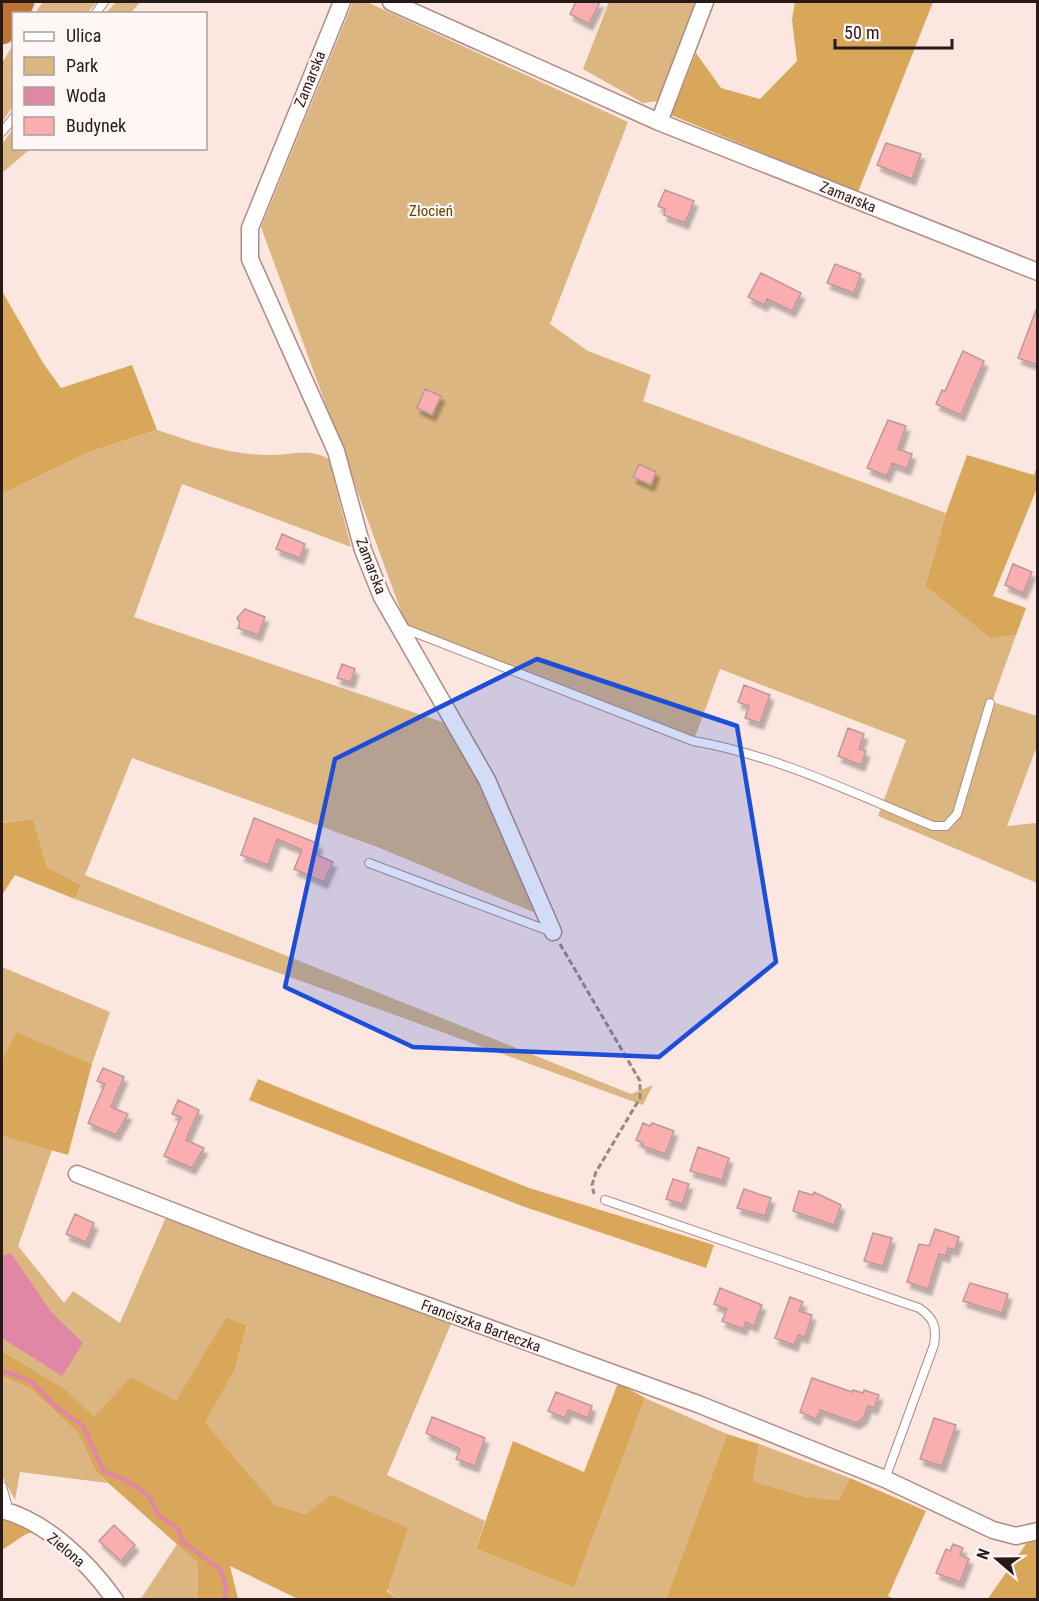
<svg xmlns="http://www.w3.org/2000/svg" width="1039" height="1601" viewBox="0 0 1039 1601" font-family="'Roboto Condensed',sans-serif">
	<style>
		.green { fill: #dbb681 }
		.forest { fill: #d9a759 }
		.water { fill: #df87a5 }
		.lines { fill: none; stroke-linecap: round; stroke-linejoin: round }
		.stream { stroke: #df87a5; stroke-width: 4.5 }
		.building { fill: #faaeb0; stroke: #bc9999; stroke-width: 1.5; filter: url(#shadow) }
		.service-casing { stroke: #ad8c83; stroke-width: 10 }
		.minor-casing { stroke: #ad8c83; stroke-width: 19 }
		.motorway-casing { stroke: #cfcdcc; stroke-width: 32 }
		.path { stroke: #998782; stroke-width: 3; stroke-dasharray: 6 3; stroke-linecap: butt }
		.service { stroke: #fff; stroke-width: 8 }
		.minor { stroke: #fff; stroke-width: 16 }
		.motorway { stroke: #bf7232; stroke-width: 30 }
		.marked { fill: #1d4ed8; fill-opacity: 0.2; stroke: #1d4ed8; stroke-width: 4.5; stroke-linejoin: round }
		.labels { text-anchor: middle; dominant-baseline: central; stroke-width: 4.5; stroke-linejoin: round; paint-order: stroke }
		.street-label { font-size: 15px; fill: #271a17; stroke: #fef7f5 }
		.park-label { font-size: 15px; fill: #644302; stroke: #fef7f5 }
	</style>
	<defs>
		<filter id="shadow"><feDropShadow dx="3.5" dy="6" stdDeviation="1.5" flood-color="#0004"/></filter>
	</defs>
	<rect width="100%" height="100%" fill="#fce6e0"/>
	<path class="green" d="M43,2H97L87,13H35Z
		M116,2H140L131,13H106Z
		M353,2H367L628,122L550,324L588,351L651,375L643,401L946,513L925,586L991,639L1016,635L992,702L1037,716V746L1007,826L1037,823V883L878,816L906,740L720,669L695,737L406,625L261,227Z
		M609,2H696L658,101L643,103L583,69Z
		M13,45V106L2,122V63Z
		M13,129L14,148L30,149L2,173V144Z
		M157,430C193,442 227,454 266,455C289,456 308,447 329,459L351,547L182,484L134,617L448,724L481,778L540,915L380,848L132,758L85,875L631,1094L653,1085L643,1105L75,899L81,885L47,867L33,819L2,823V494L89,452Z
		M2,967L110,1012L92,1064L16,1033L2,1060Z
		M2,1136L52,1150L18,1246L64,1303L73,1291L120,1323L166,1217L451,1324L387,1475L485,1521L476,1549L574,1588L645,1398L727,1434L666,1599H397L306,1514L275,1505L204,1421L235,1369L247,1325L226,1317L177,1401L94,1418L65,1389L2,1351Z
		M2,1376L31,1389L78,1433L96,1472L108,1483L20,1472L15,1500L2,1476Z
		M759,1444L850,1478L838,1500L802,1496L753,1481Z
		M177,1544L198,1563V1599L140,1600Z"/>
	<path class="forest" d="M795,2H933L858,192L671,115L696,53L721,88L760,99L797,61L792,20Z
		M2,291L43,363L61,388L132,365L157,430L89,452L2,494Z
		M967,455L1034,475L1037,466V488L993,596L1026,608L1016,635L991,639L925,586L946,513Z
		M33,819L47,867L81,885L75,899L15,875L2,895V823Z
		M16,1032L92,1064L68,1155L2,1136V1060Z
		M258,1079L529,1188L714,1245L706,1268L522,1206L249,1100Z
		M226,1317L247,1325L235,1369L205,1422L275,1505L306,1514L332,1495L408,1528L387,1591L397,1599H298L230,1566L238,1599H198V1563L96,1472L78,1433L31,1389L2,1376V1351L65,1389L94,1417L131,1377L176,1401Z
		M618,1383L645,1398L574,1588L476,1549L513,1441L584,1472Z
		M727,1434L759,1444L753,1481L802,1496L838,1500L850,1478L926,1511L888,1596L894,1599H666Z
		M2,1517L37,1531L26,1534L2,1550Z
		M1037,1536V1599L987,1600L1031,1537Z"/>
	<path class="water" d="M11,1253L51,1312L83,1343L62,1376L2,1338V1256Z"/>
	<g class="lines">
		<path class="stream" d="M2,1370L32,1382L55,1406L83,1426L104,1472L124,1479L149,1496L158,1515L178,1529L182,1541L220,1569L226,1586L225,1600"/>
	</g>
	<path class="building" d="M576,2H600L589,24L570,14Z
		M886,143L921,154L912,179L877,165Z
		M665,190L694,201L685,223L664,215L665,209L658,206Z
		M835,264L861,274L854,293L827,283Z
		M761,273L801,293L792,311L767,299L764,305L748,297Z
		M1036,310H1038V365L1018,358Z
		M963,351L984,361L961,415L936,404L942,390L945,391Z
		M425,389L441,396L432,415L417,408Z
		M888,420L906,426L898,449L912,454L907,469L892,463L887,476L867,468Z
		M639,464L656,472L651,485L633,477Z
		M282,534L305,544L300,558L276,549Z
		M1013,564L1032,572L1023,593L1005,585Z
		M245,609L265,617L258,635L238,628L240,623L237,618Z
		M342,664L355,669L351,682L337,678Z
		M744,685L770,695L760,723L745,718L749,706L738,702Z
		M848,728L864,734L859,749L866,751L861,765L838,756Z
		M254,818L319,844L315,854L333,862L324,882L294,869L302,850L277,839L268,865L241,855Z
		M103,1068L124,1077L111,1107L128,1114L116,1135L88,1123L105,1084L97,1081Z
		M178,1100L199,1110L186,1140L204,1148L192,1168L164,1156L181,1117L172,1114Z
		M643,1123L650,1126L652,1123L674,1131L665,1154L642,1146L643,1143L636,1140Z
		M698,1147L729,1158L722,1180L690,1171Z
		M673,1179L689,1184L682,1204L666,1199Z
		M744,1189L771,1198L765,1216L737,1208Z
		M799,1191L813,1195L814,1192L841,1205L834,1225L793,1211Z
		M75,1214L94,1223L86,1242L66,1234Z
		M935,1229L959,1237L955,1250L948,1248L946,1256L939,1254L928,1289L907,1282L919,1244L929,1246Z
		M873,1233L892,1238L883,1266L864,1261Z
		M970,1283L1008,1294L1002,1313L963,1301Z
		M720,1288L762,1305L754,1326L746,1322L743,1329L722,1321L727,1309L714,1304Z
		M790,1297L803,1302L799,1311L812,1315L805,1337L798,1335L794,1345L775,1338Z
		M812,1378L852,1392L853,1390L863,1393L864,1390L879,1395L874,1408L868,1406L864,1417L856,1423L820,1410L816,1419L800,1412Z
		M556,1392L592,1406L588,1418L568,1410L565,1418L548,1411Z
		M432,1417L485,1438L475,1466L456,1459L460,1449L426,1433Z
		M934,1418L956,1425L942,1466L920,1459Z
		M114,1525L135,1545L121,1561L99,1541Z
		M953,1544L963,1548L960,1555L969,1559L960,1582L936,1573L946,1549L950,1551Z"/>
	<g class="lines">
		<defs>
			<path id="service" d="M95,14L104,2
				M2,132L14,117
				M403,628L693,741C776,755 855,794 933,826H946L957,814L990,703
				M369,863L552,932
				M605,1200L919,1308C934,1318 937,1327 934,1345L885,1479
				M2,1486L9,1512"/>
			<path id="minor" d="M342,2L250,228V259L336,451L363,550L382,597L487,780L553,932
				M391,2L659,122L1038,272
				M659,122L705,2
				M77,1174L252,1242L698,1404L885,1479L993,1530L1016,1536L1038,1531
				M2,1510C46,1521 89,1563 115,1600"/>
			<path id="motorway" d="M2,29L19,2"/>
		</defs>
		<use href="#service" class="service-casing"/>
		<use href="#minor" class="minor-casing"/>
		<use href="#motorway" class="motorway-casing"/>
		<path class="path" d="M560,944L640,1081V1098L596,1172L592,1185L594,1194"/>
		<use href="#service" class="service"/>
		<use href="#minor" class="minor"/>
		<use href="#motorway" class="motorway"/>
	</g>
	<path class="marked" d="M537,659L737,726L776,962L659,1057L413,1047L285,987L335,759Z"/>
	<g class="labels">
		<g class="street-label">
			<text transform="translate(310 79) rotate(-68)">Zamarska</text>
			<text transform="translate(848 197) rotate(22)">Zamarska</text>
			<text transform="translate(371 566) rotate(69)">Zamarska</text>
			<text transform="translate(481 1326) rotate(20)">Franciszka Barteczka</text>
			<text transform="translate(66 1550) rotate(40)">Zielona</text>
		</g>
		<g class="park-label">
			<text x="431" y="211">Złocień</text>
		</g>
	</g>
	<rect width="1039" height="1601" fill="none" stroke="#271a17" stroke-width="6"/>
	<rect x="12" y="12" width="195" height="138" fill="#fef7f5" stroke="#a89f9c" stroke-width="1.5"/>
	<rect x="24" y="32" width="30" height="9" fill="#ffffff" stroke="#a89f9c" stroke-width="1.5"/>
	<text x="66" y="42" font-size="18" fill="#271a17">Ulica</text>
	<rect x="24" y="57" width="30" height="18" fill="#dbb681" stroke="#a89f9c" stroke-width="1.5"/>
	<text x="66" y="72" font-size="18" fill="#271a17">Park</text>
	<rect x="24" y="87" width="30" height="18" fill="#df87a5" stroke="#a89f9c" stroke-width="1.5"/>
	<text x="66" y="102" font-size="18" fill="#271a17">Woda</text>
	<rect x="24" y="117" width="30" height="18" fill="#faaeb0" stroke="#a89f9c" stroke-width="1.5"/>
	<text x="66" y="132" font-size="18" fill="#271a17">Budynek</text>
	<g transform="translate(997 1559) rotate(290)" stroke="#fef7f5" stroke-width="4.5" paint-order="stroke">
	<path d="M0-4.5L10 22L0 15L-10 22Z" fill="#271a17"/>
	<text y="-9" font-size="16" font-weight="bold" text-anchor="middle" fill="#271a17">N</text>
	</g>
	<path d="M835 39v9h117v-9" fill="none" stroke="#271a17" stroke-width="3"/>
	<text x="844" y="39" font-size="18" fill="#271a17" stroke="#fef7f5" stroke-width="4.5" paint-order="stroke">50 m</text>
</svg>
